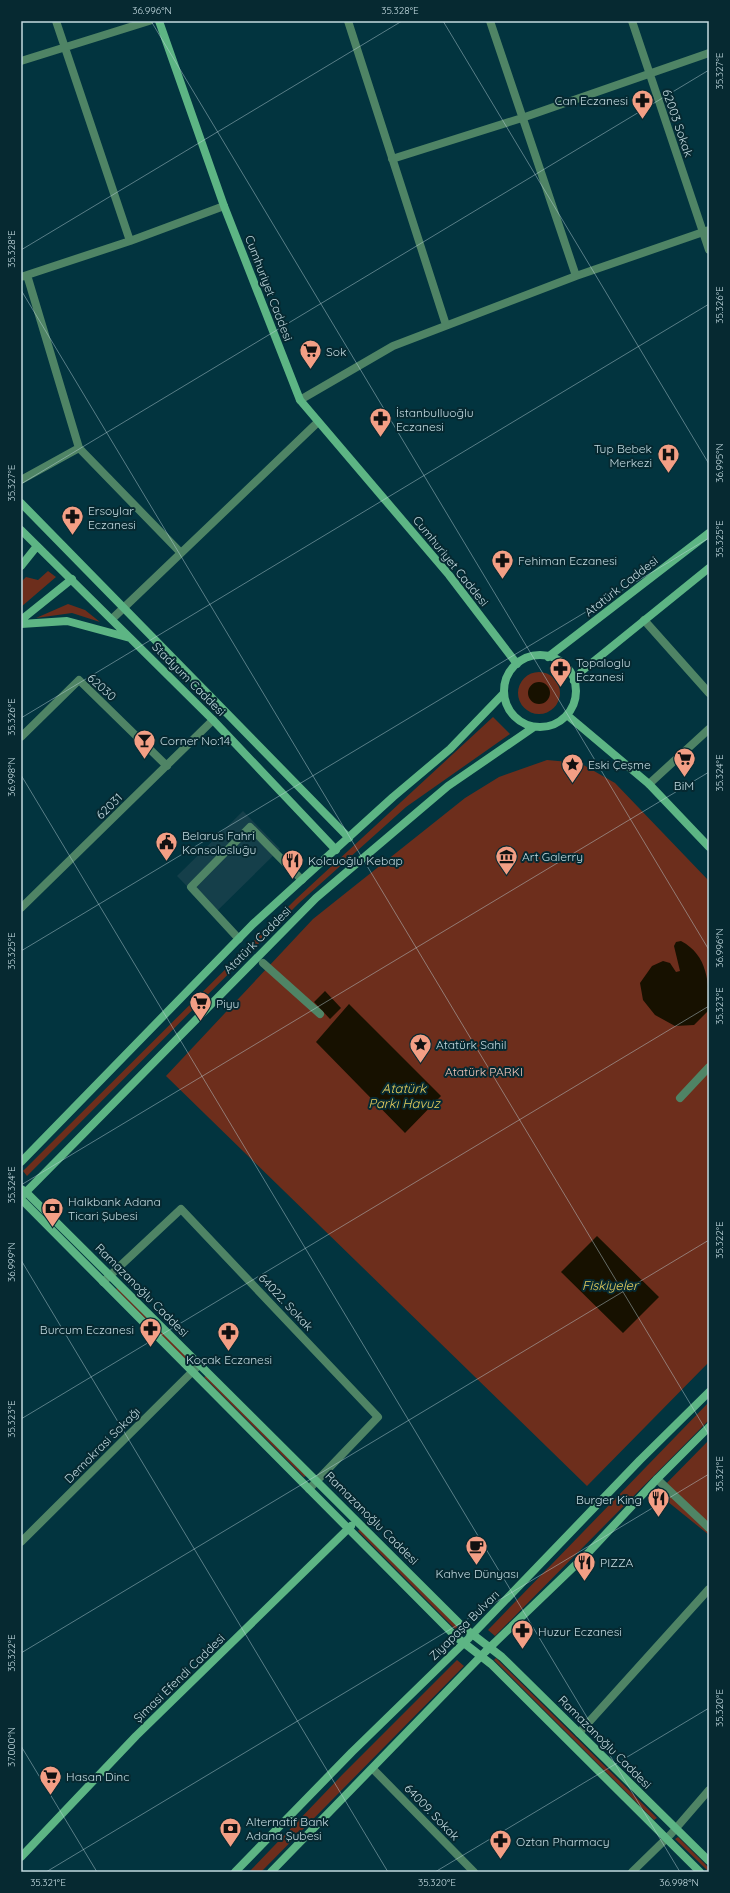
<svg xmlns="http://www.w3.org/2000/svg" width="730" height="1893" viewBox="0 0 730 1893" font-family="Quicksand,sans-serif">
	<style>
		.built { fill: #153f4a }
		.green { fill: #6d2e1c }
		.water { fill: #171100 }
		.lines { fill: none; stroke-linecap: round; stroke-linejoin: round }
		.lane { stroke: #4f8465; stroke-width: 8 }
		.street { stroke: #4f8465; stroke-width: 8 }
		.secondary { stroke: #5db584; stroke-width: 8 }
		.ticks { fill: none; stroke: #c3dae0; stroke-width: 1; stroke-opacity: 0.45 }
		.labels { text-anchor: middle; dominant-baseline: central; stroke-width: 4; stroke-linejoin: round; paint-order: stroke }
		.poi-label { font-size: 12px; fill: #c3dae0; stroke: #062931; text-anchor: start }
		.street-label { font-size: 12px; fill: #c3dae0; stroke: #062931 }
		.park-label { font-size: 12px; fill: #f5c8bb; stroke: #062931 }
		.water-label { font-size: 13px; font-style: italic; fill: #e6ce5d; stroke: #062931 }
		.neatline { fill: none; stroke: #c3dae0; stroke-width: 1.5 }
		.ticks-label { font-size: 10px; text-anchor: middle; fill: #c3dae0 }
	</style>
	<rect width="100%" height="100%" fill="#02343f"/>
	<path class="built" d="M243,811L280,849L214,914L177,876Z"/>
	<path class="green" d="M48,571L56,577L21,607V582L26,577L38,580Z
		M68,604L85,610L100,622L72,613L36,618Z
		M518 693a21 21 0 1 1 42 0a21 21 0 1 1-42 0Z
		M493,717L510,734L406,807L299,903L27,1176L23,1171L296,899Z
		M547,760L580,763L615,783L709,881V1362L587,1486L166,1076L313,919L465,798L499,777Z
		M118,1287L189,1359L187,1361L116,1289Z
		M206,1376L306,1476L304,1477L204,1377Z
		M709,1402V1420L495,1636L488,1630Z
		M709,1440V1535L657,1493Z
		M360,1529L464,1633L462,1636L358,1531Z
		M496,1658L657,1818L654,1820L494,1660Z
		M457,1660L464,1666L261,1872H249L342,1775Z
		M678,1837L709,1868V1872L675,1839Z"/>
	<path class="water" d="M528 693a11 11 0 1 1 22 0a11 11 0 1 1-22 0Z
		M681,941C708,955 709,983 709,1010L694,1025L675,1026L655,1015L643,1000L640,983L652,966L663,961L670,963L676,972L680,971L674,946L676,942Z
		M325,991L341,1008L330,1019L314,1002Z
		M349,1004L441,1096L405,1133L316,1042Z
		M597,1236L659,1297L623,1333L561,1272Z"/>
	<g class="lines">
		<path class="lane" d="M579,1733L709,1589"/>
		<path class="street" d="M56,21L130,241
			M348,21L446,325
			M490,21L576,276
			M632,21L709,250
			M21,61L149,21
			M392,159L522,118L709,53
			M27,275L79,448
			M21,277L130,241L224,206
			M300,400L393,346L576,276L709,230
			M21,480L79,448L181,553
			M112,619L318,422
			M644,620L709,693
			M21,737L79,680L167,766
			M649,784L709,729
			M21,908L213,720
			M239,939L191,887L250,827L302,880
			M263,963L320,1014
			M680,1098L709,1067
			M103,1282L181,1209L378,1417L309,1489
			M657,1479L709,1528
			M21,1542L200,1364
			M373,1769L474,1872
			M632,1872L671,1834L709,1790"/>
		<path class="secondary" d="M159,21L224,206L300,400L449,575L517,664
			M21,503L349,838
			M21,530L213,720L336,850
			M21,566L37,546
			M21,620L72,579
			M21,624L67,621L130,638
			M504 691a36 36 0 1 1 72 0a36 36 0 1 1-72 0Z
			M548,657L709,533
			M574,681L583,670L709,568
			M567,715L649,784L709,847
			M21,1162L253,924L393,797L450,749L504,693
			M21,1189L26,1192L463,1627L502,1657L709,1861
			M23,1195L316,898L448,786L534,727
			M21,1199L455,1636L491,1664L700,1872
			M21,1857L136,1736L351,1526
			M235,1872L352,1752L468,1639L640,1460L709,1392
			M271,1872L485,1652L588,1553L657,1479L709,1427"/>
	</g>
	<path class="ticks" d="M151,21L709,950M443,21L709,464M21,250L402,21M21,290L709,1435M21,484L709,70M21,718L709,304M21,775L680,1872M21,951L709,538M21,1185L709,772M21,1260L388,1872M21,1419L709,1006M21,1653L709,1240M21,1746L97,1872M46,1872L709,1474M435,1872L709,1708"/>
	<defs>
		<symbol id="pharmacy-pin" viewBox="-11 -11 22 30"><path d="M0 17L-7.5 6A9.5 9.5 0 1 1 7.5 6Z" fill="#f39f85" stroke="#062931"/><path d="M-2-6h4v4h4v4h-4v4h-4v-4h-4v-4h4Z" fill="#111"/></symbol>
		<symbol id="supermarket-pin" viewBox="-11 -11 22 30"><path d="M0 17L-7.5 6A9.5 9.5 0 1 1 7.5 6Z" fill="#f39f85" stroke="#062931"/><path d="M-6-5.5h2.5l.6 2H6L4.5 2H-2.5L-4.4-4H-6ZM-1.5 3.2a1.3 1.3 0 1 0 .1 0ZM3 3.2a1.3 1.3 0 1 0 .1 0Z" fill="#111"/></symbol>
		<symbol id="hospital-pin" viewBox="-11 -11 22 30"><path d="M0 17L-7.5 6A9.5 9.5 0 1 1 7.5 6Z" fill="#f39f85" stroke="#062931"/><path d="M-5-5h3v3.5h4V-5h3V5h-3V1.5h-4V5h-3Z" fill="#111"/></symbol>
		<symbol id="bar-pin" viewBox="-11 -11 22 30"><path d="M0 17L-7.5 6A9.5 9.5 0 1 1 7.5 6Z" fill="#f39f85" stroke="#062931"/><path d="M-6-5H6L.8 .8V4.5H3.5V6h-7V4.5H-.8V.8Z" fill="#111"/></symbol>
		<symbol id="sight-pin" viewBox="-11 -11 22 30"><path d="M0 17L-7.5 6A9.5 9.5 0 1 1 7.5 6Z" fill="#f39f85" stroke="#062931"/><path d="M0-6L1.8-2.2L6-1.7L2.9 1.2L3.7 5.4L0 3.3L-3.7 5.4L-2.9 1.2L-6-1.7L-1.8-2.2Z" fill="#111"/></symbol>
		<symbol id="civic-pin" viewBox="-11 -11 22 30"><path d="M0 17L-7.5 6A9.5 9.5 0 1 1 7.5 6Z" fill="#f39f85" stroke="#062931"/><path d="M-.6-6.5H3V-4.5H.6V-3L4-1V1h2V6H-6V1h2V-1L-.6-3ZM-1.2 2.5V6h2.4V2.5Z" fill="#111"/></symbol>
		<symbol id="museum-pin" viewBox="-11 -11 22 30"><path d="M0 17L-7.5 6A9.5 9.5 0 1 1 7.5 6Z" fill="#f39f85" stroke="#062931"/><path d="M0-6L6-3V-2H-6V-3ZM-5-1h2V3h-2ZM-1-1h2V3h-2ZM3-1h2V3H3ZM-6 4H6V6H-6Z" fill="#111"/></symbol>
		<symbol id="restaurant-pin" viewBox="-11 -11 22 30"><path d="M0 17L-7.5 6A9.5 9.5 0 1 1 7.5 6Z" fill="#f39f85" stroke="#062931"/><path d="M-5-6h1v4h1v-4h1v4h1v-4h1v5L-1.5 .5V6h-2V.5L-5-1ZM5-6V6H3V1.5H1.5Q1.5-4 5-6Z" fill="#111"/></symbol>
		<symbol id="bank-pin" viewBox="-11 -11 22 30"><path d="M0 17L-7.5 6A9.5 9.5 0 1 1 7.5 6Z" fill="#f39f85" stroke="#062931"/><path d="M-6-4H6V4H-6ZM0-2.3a2.3 2.3 0 1 0 0 4.6a2.3 2.3 0 1 0 0-4.6Z" fill="#111"/></symbol>
		<symbol id="cafe-pin" viewBox="-11 -11 22 30"><path d="M0 17L-7.5 6A9.5 9.5 0 1 1 7.5 6Z" fill="#f39f85" stroke="#062931"/><path d="M-5.5-4.5H6V0H3Q3 3.5 0 3.5H-2.5Q-5.5 3.5-5.5 0ZM3-3.2v2h1.7v-2ZM-6 4.5H4V6H-6Z" fill="#111"/></symbol>
	</defs>
	<g fill-rule="evenodd">
		<use href="#pharmacy-pin" x="630" y="88" width="25" height="34"/>
		<use href="#supermarket-pin" x="298" y="338" width="25" height="34"/>
		<use href="#pharmacy-pin" x="368" y="406" width="25" height="34"/>
		<use href="#hospital-pin" x="656" y="442" width="25" height="34"/>
		<use href="#pharmacy-pin" x="60" y="504" width="25" height="34"/>
		<use href="#pharmacy-pin" x="490" y="548" width="25" height="34"/>
		<use href="#pharmacy-pin" x="548" y="656" width="25" height="34"/>
		<use href="#bar-pin" x="132" y="728" width="25" height="34"/>
		<use href="#supermarket-pin" x="672" y="746" width="25" height="34"/>
		<use href="#sight-pin" x="560" y="752" width="25" height="34"/>
		<use href="#civic-pin" x="154" y="830" width="25" height="34"/>
		<use href="#museum-pin" x="494" y="844" width="25" height="34"/>
		<use href="#restaurant-pin" x="280" y="848" width="25" height="34"/>
		<use href="#supermarket-pin" x="188" y="990" width="25" height="34"/>
		<use href="#sight-pin" x="408" y="1032" width="25" height="34"/>
		<use href="#bank-pin" x="40" y="1196" width="25" height="34"/>
		<use href="#pharmacy-pin" x="138" y="1316" width="25" height="34"/>
		<use href="#pharmacy-pin" x="216" y="1320" width="25" height="34"/>
		<use href="#restaurant-pin" x="646" y="1486" width="25" height="34"/>
		<use href="#cafe-pin" x="464" y="1534" width="25" height="34"/>
		<use href="#restaurant-pin" x="572" y="1550" width="25" height="34"/>
		<use href="#pharmacy-pin" x="510" y="1618" width="25" height="34"/>
		<use href="#supermarket-pin" x="38" y="1764" width="25" height="34"/>
		<use href="#bank-pin" x="218" y="1816" width="25" height="34"/>
		<use href="#pharmacy-pin" x="488" y="1828" width="25" height="34"/>
	</g>
	<g class="labels">
		<g class="poi-label">
			<text x="628" y="100" text-anchor="end">Can Eczanesi</text>
			<text x="326" y="351">Sok</text>
			<text x="396" y="412">İstanbulluoğlu<tspan x="396" dy="14">Eczanesi</tspan></text>
			<text x="652" y="448" text-anchor="end">Tup Bebek<tspan x="652" dy="14">Merkezi</tspan></text>
			<text x="88" y="510">Ersoylar<tspan x="88" dy="14">Eczanesi</tspan></text>
			<text x="518" y="560">Fehiman Eczanesi</text>
			<text x="576" y="662">Topaloglu<tspan x="576" dy="14">Eczanesi</tspan></text>
			<text x="160" y="740">Corner No:14</text>
			<text x="588" y="764">Eski Çeşme</text>
			<text x="684" y="785" text-anchor="middle">BiM</text>
			<text x="182" y="835">Belarus Fahri<tspan x="182" dy="14">Konsolosluğu</tspan></text>
			<text x="522" y="856">Art Galerry</text>
			<text x="308" y="860">Kolcuoğlu Kebap</text>
			<text x="216" y="1003">Piyu</text>
			<text x="436" y="1044">Atatürk Sahil</text>
			<text x="68" y="1201">Halkbank Adana<tspan x="68" dy="14">Ticari Şubesi</tspan></text>
			<text x="134" y="1329" text-anchor="end">Burcum Eczanesi</text>
			<text x="229" y="1359" text-anchor="middle">Koçak Eczanesi</text>
			<text x="642" y="1499" text-anchor="end">Burger King</text>
			<text x="600" y="1562">PIZZA</text>
			<text x="477" y="1573" text-anchor="middle">Kahve Dünyası</text>
			<text x="538" y="1631">Huzur Eczanesi</text>
			<text x="66" y="1776">Hasan Dinc</text>
			<text x="246" y="1821">Alternatif Bank<tspan x="246" dy="14">Adana Şubesi</tspan></text>
			<text x="516" y="1841">Oztan Pharmacy</text>
		</g>
		<g class="street-label">
			<text transform="translate(678 123) rotate(71)">62003 Sokak</text>
			<text transform="translate(269 288) rotate(69)">Cumhuriyet Caddesi</text>
			<text transform="translate(451 561) rotate(51)">Cumhuriyet Caddesi</text>
			<text transform="translate(621 586) rotate(-38)">Atatürk Caddesi</text>
			<text transform="translate(189 679) rotate(45)">Stadyum Caddesi</text>
			<text transform="translate(102 687) rotate(42)">62030</text>
			<text transform="translate(109 806) rotate(-44)">62031</text>
			<text transform="translate(257 940) rotate(-45)">Atatürk Caddesi</text>
			<text transform="translate(142 1290) rotate(45)">Ramazanoğlu Caddesi</text>
			<text transform="translate(286 1302) rotate(47)">64022. Sokak</text>
			<text transform="translate(102 1445) rotate(-45)">Demokrasi Sokağı</text>
			<text transform="translate(372 1518) rotate(45)">Ramazanoğlu Caddesi</text>
			<text transform="translate(464 1625) rotate(-45)">Ziyapaşa Bulvarı</text>
			<text transform="translate(179 1678) rotate(-44)">Şimasi Efendi Caddesi</text>
			<text transform="translate(605 1742) rotate(45)">Ramazanoğlu Caddesi</text>
			<text transform="translate(432 1812) rotate(46)">64009. Sokak</text>
		</g>
		<g class="park-label">
			<text x="484" y="1071">Atatürk PARKI</text>
		</g>
		<g class="water-label">
			<text x="404" y="1088">Atatürk<tspan x="404" dy="15">Parkı Havuz</tspan></text>
			<text x="610" y="1285">Fiskiyeler</text>
		</g>
	</g>
	<rect width="730" height="1893" fill="none" stroke="#062931" stroke-width="44"/>
	<rect x="22" y="22" width="686" height="1849" class="neatline"/>
	<g class="ticks-label">
		<text x="152" y="14">36.996°N</text>
		<text x="400" y="14">35.328°E</text>
		<text transform="translate(719 71) rotate(-90)" y="4">35.327°E</text>
		<text transform="translate(11 249) rotate(-90)" y="4">35.328°E</text>
		<text transform="translate(719 305) rotate(-90)" y="4">35.326°E</text>
		<text transform="translate(719 463) rotate(-90)" y="4">36.995°N</text>
		<text transform="translate(11 483) rotate(-90)" y="4">35.327°E</text>
		<text transform="translate(719 539) rotate(-90)" y="4">35.325°E</text>
		<text transform="translate(11 717) rotate(-90)" y="4">35.326°E</text>
		<text transform="translate(719 773) rotate(-90)" y="4">35.324°E</text>
		<text transform="translate(11 777) rotate(-90)" y="4">36.998°N</text>
		<text transform="translate(719 948) rotate(-90)" y="4">36.996°N</text>
		<text transform="translate(11 951) rotate(-90)" y="4">35.325°E</text>
		<text transform="translate(719 1006) rotate(-90)" y="4">35.323°E</text>
		<text transform="translate(11 1185) rotate(-90)" y="4">35.324°E</text>
		<text transform="translate(719 1240) rotate(-90)" y="4">35.322°E</text>
		<text transform="translate(11 1262) rotate(-90)" y="4">36.999°N</text>
		<text transform="translate(11 1419) rotate(-90)" y="4">35.323°E</text>
		<text transform="translate(719 1474) rotate(-90)" y="4">35.321°E</text>
		<text transform="translate(11 1653) rotate(-90)" y="4">35.322°E</text>
		<text transform="translate(719 1708) rotate(-90)" y="4">35.320°E</text>
		<text transform="translate(11 1747) rotate(-90)" y="4">37.000°N</text>
		<text x="48" y="1886">35.321°E</text>
		<text x="437" y="1886">35.320°E</text>
		<text x="679" y="1886">36.998°N</text>
	</g>
</svg>
